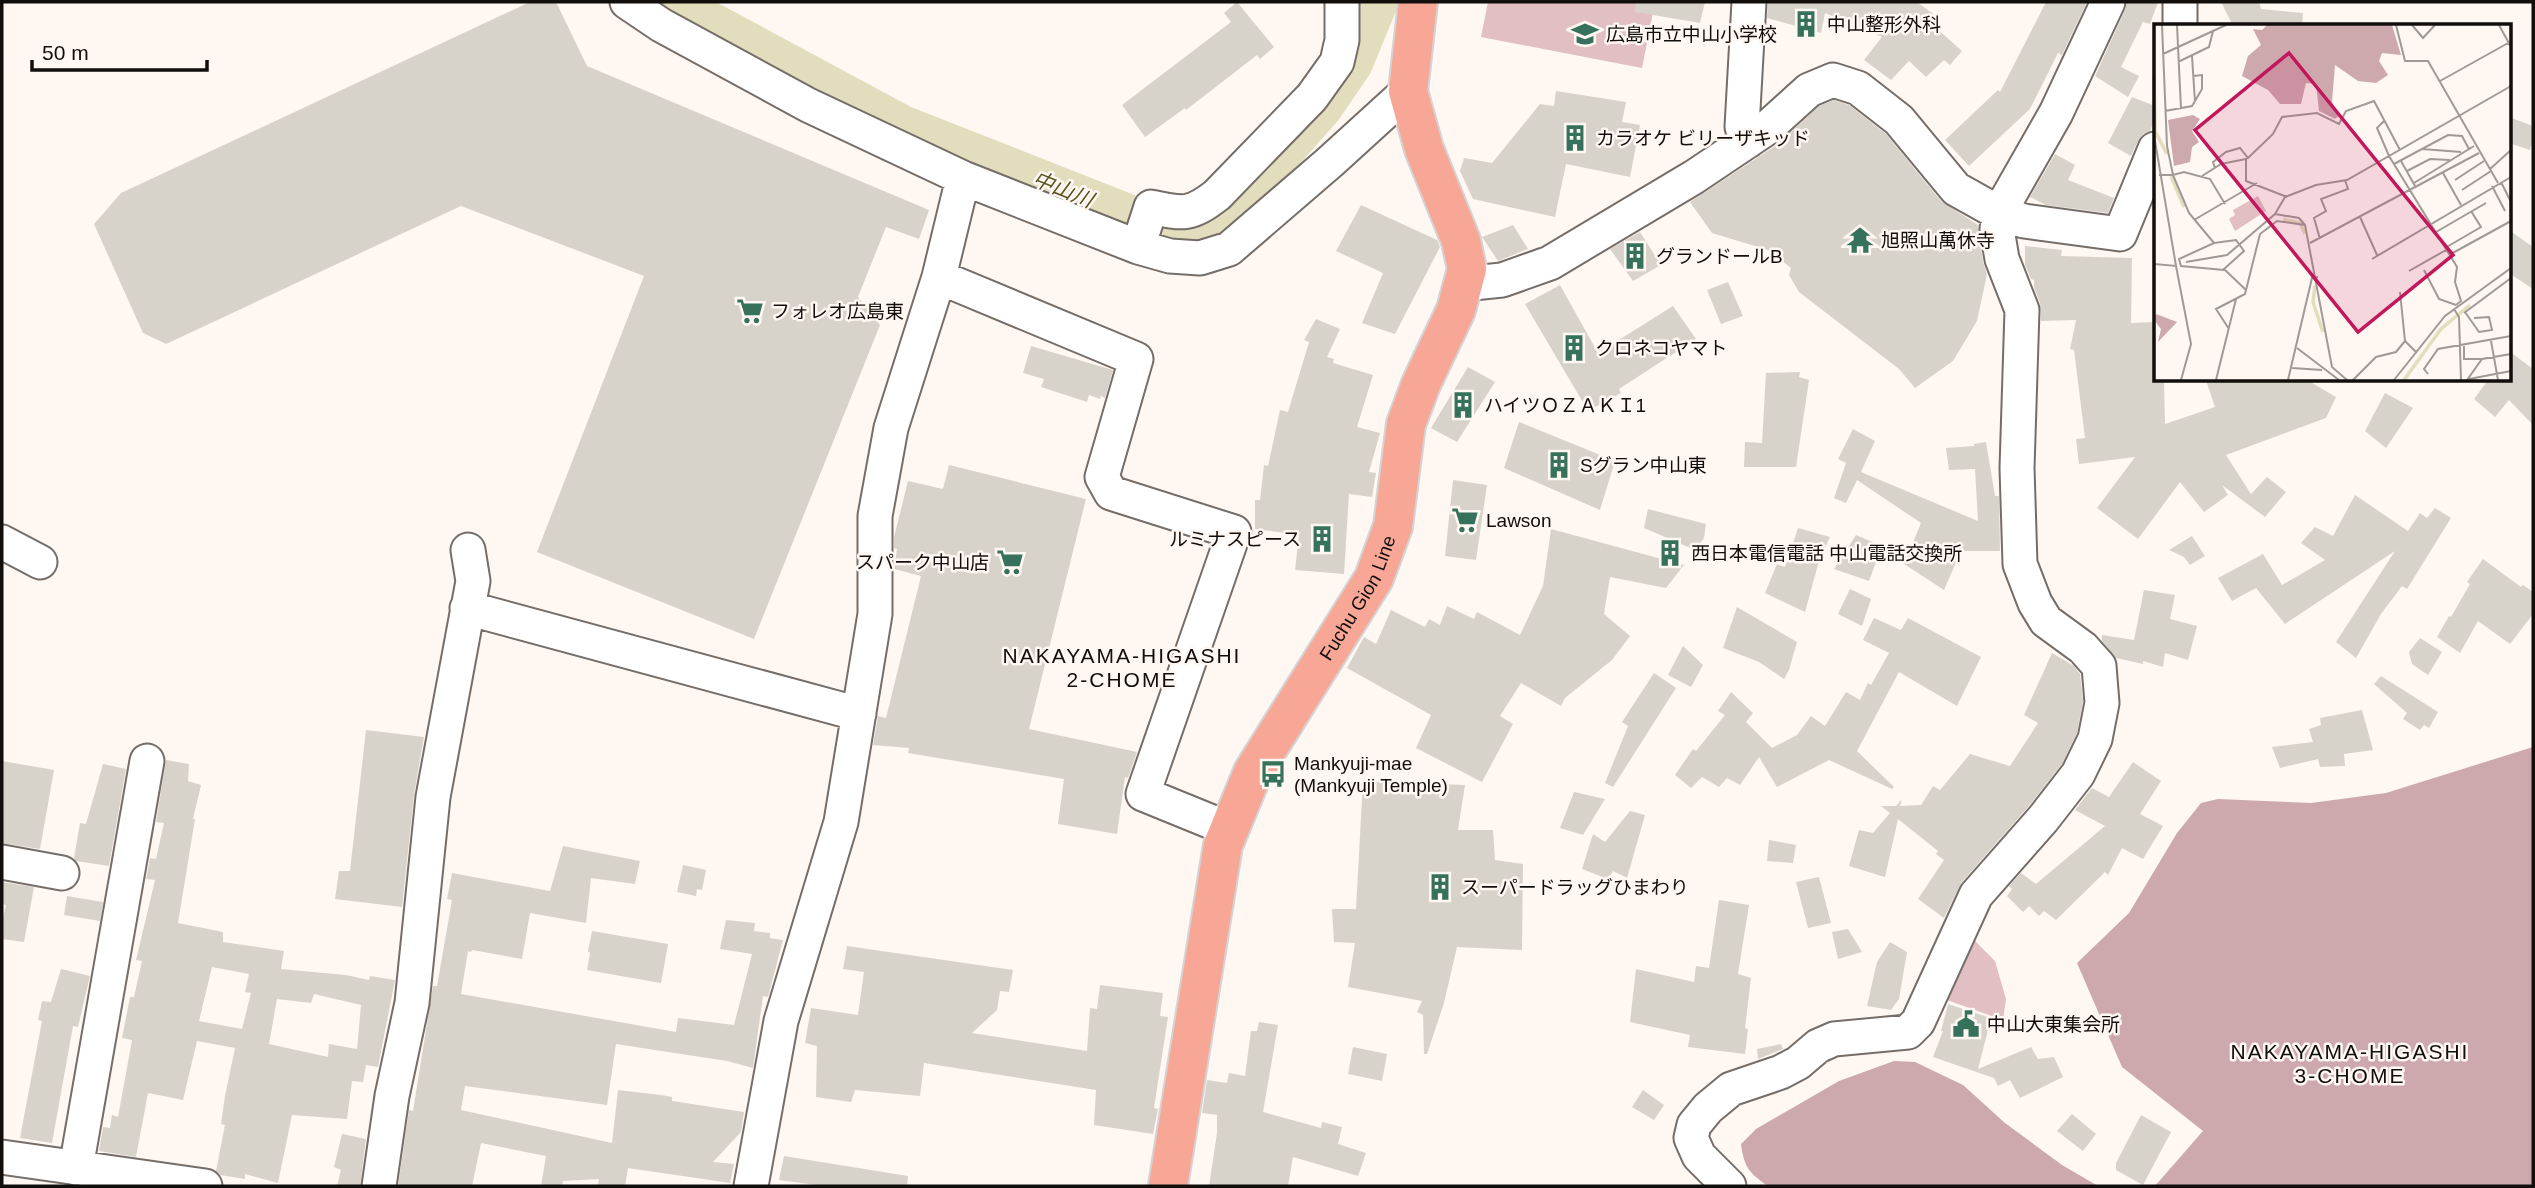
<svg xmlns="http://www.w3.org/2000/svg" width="2535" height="1188" viewBox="0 0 2535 1188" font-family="Helvetica,'Noto Sans JP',sans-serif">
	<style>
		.green { fill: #e1bfc3 }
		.forest { fill: #cda9ad }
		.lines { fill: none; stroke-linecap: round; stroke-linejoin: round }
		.river { stroke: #e2ddbd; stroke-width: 42 }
		.building { fill: #d8d3ca; fill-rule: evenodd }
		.minor-casing { stroke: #756d68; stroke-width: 37 }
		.major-casing { stroke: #d4d4d3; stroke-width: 42 }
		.minor { stroke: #fff; stroke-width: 33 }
		.major { stroke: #f8a797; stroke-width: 38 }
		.labels { text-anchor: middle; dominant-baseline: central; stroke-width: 5; stroke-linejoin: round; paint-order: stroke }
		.poi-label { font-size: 19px; fill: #110e0c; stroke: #fef7f2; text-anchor: start }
		.street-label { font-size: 19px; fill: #110e0c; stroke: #fef7f2 }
		.water-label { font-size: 21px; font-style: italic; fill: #5c5420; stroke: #fef7f2 }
		.neighbourhood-label { font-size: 21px; letter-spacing: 2px; fill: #110e0c; stroke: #fef7f2 }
		.inset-river { fill: none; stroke: #e2ddbd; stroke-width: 3.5 }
		.inset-road { fill: none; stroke: #9f9a96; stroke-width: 2 }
		.view { fill: #c2185b; fill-opacity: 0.15; stroke: #c2185b; stroke-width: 3.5 }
		.inset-edge { fill: none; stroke: #110e0c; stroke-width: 3.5 }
	</style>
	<rect width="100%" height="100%" fill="#fef7f2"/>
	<path class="green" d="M1488,2H1655L1642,68L1481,37Z
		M1975,941L1995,961L2006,999L2003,1020L1944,999L1967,944Z"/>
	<path class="forest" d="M2533,747V1186H2155L2203,1131L2122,1067L2077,963L2129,913L2177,833L2201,803L2218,799L2311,803L2386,793Z
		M1894,1061L1915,1062L1963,1085L2005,1123L2062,1165L2098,1186H1768C1749,1173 1744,1167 1741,1144L1756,1129L1839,1081Z"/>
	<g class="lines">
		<path class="river" d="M672,2L902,126L1161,228L1183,230L1222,212L1275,160L1322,107L1352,63L1377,2"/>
	</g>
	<path class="building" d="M530,2H556L587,66L929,210L919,239L886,227L858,297L880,325L754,639L537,552L644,276L461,206L166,344L143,333L94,224L121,193Z
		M1237,2L1274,47L1260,59L1257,55L1186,110L1185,108L1145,137L1122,105L1231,22L1224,13Z
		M1636,2H1705L1700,23L1635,12Z
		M1768,2H1917L1940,19L1934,26L1962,51L1950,65L1944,60L1926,77L1909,61L1891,80L1864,60L1882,37L1825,13L1821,33L1767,18Z
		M2046,2H2087L2062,55L2058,53L2030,109L1969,166L1945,140L1998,90L2000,92Z
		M2127,2H2158L2150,24L2143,22L2121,67L2139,76L2128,97L2095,76L2125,10Z
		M2221,2H2259L2261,9L2303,13L2302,26H2233Z
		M1556,91L1626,102L1622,122L1640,125L1630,177L1566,164L1555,217L1473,199L1460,171L1464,158L1492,163L1540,104L1554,106Z
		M2132,97L2155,106V119L2150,131L2143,134L2138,141L2131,156L2108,143Z
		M1834,100L1849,105L1886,134L1941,201L1978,225L1983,262L1987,274L1977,321L1953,361L1915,388L1899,369L1799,292L1789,275L1791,268L1768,250L1712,233L1690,202L1778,144L1819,106Z
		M2509,117L2533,126V140L2530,150L2509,143Z
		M2055,154L2075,165L2068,180L2114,198L2108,213L2046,205L2030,197Z
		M1361,205L1437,240L1440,247L1395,334L1362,323L1383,273L1336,251Z
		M1513,225L1528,249L1498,261L1482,237Z
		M2509,230L2533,247V289L2509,273Z
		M1640,232L1661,265L1633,281L1610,249Z
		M2025,246L2062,250L2061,256L2132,258L2131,323L2155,322V380H2164L2165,424L2215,407L2206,380H2307L2336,397L2326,418L2226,455L2251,494L2267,477L2286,492L2265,517L2222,485L2228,495L2204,512L2180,482L2138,539L2097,508L2135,457L2079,464L2076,439L2085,438L2074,350L2070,349L2076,320L2041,321L2040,303L2034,287V280L2031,279L2025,265Z
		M1728,282L1743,316L1721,324L1707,290Z
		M1560,285L1598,353L1673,306L1696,339L1619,389L1621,393L1588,411L1525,304Z
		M1316,319L1340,329L1327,357L1334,359L1333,363L1373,375L1357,427L1380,433L1369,472L1376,473L1372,497L1349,494L1344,574L1295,570L1299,535L1255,529V500H1260L1264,465L1268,466L1280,410L1288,412L1309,342L1304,340Z
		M1031,346L1113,370L1105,398L1101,396L1100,399L1089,395L1087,402L1041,387L1044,379L1023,373Z
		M2509,351L2533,369V425L2509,400L2495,417L2474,399L2488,380H2509Z
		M1468,367L1495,382L1457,442L1431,428Z
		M1800,372L1799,377L1809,380L1796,467H1744L1745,442L1762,443L1766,373Z
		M2385,393L2413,408L2386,448L2365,431Z
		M1519,422L1615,461L1600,510L1504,468Z
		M1853,429L1875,441L1861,472L1978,521L1975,469L1949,470L1946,448L1974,446V444L1986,442L1995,496H1999L2000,551H1961L1944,590L1904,564L1921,523L1857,480L1846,503L1834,498L1846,463L1838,459Z
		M949,465L1086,499L1029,729L1137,752L1128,778L1125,777L1117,834L1058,824L1064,779L908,753L909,748L873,745L878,716L886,718L921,576L894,569L897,549L894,548V537L908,481L943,489Z
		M1453,480L1487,485L1476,560L1445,556Z
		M2355,495L2408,531L2420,513L2427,518L2435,508L2451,518L2407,589L2402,586L2381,614L2356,658L2336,642L2395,551L2285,624L2256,588L2232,601L2218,578L2263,554L2282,585L2325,560L2301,543L2315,527L2333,536Z
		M1648,509L1706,524L1704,538L1695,550L1644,528Z
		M1798,528L1830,537L1819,561L1805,612L1765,593L1777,564L1785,567Z
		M1551,529L1684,565L1666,588L1610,577L1604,614L1630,636L1612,660L1565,698L1561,706L1521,683L1500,716L1513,724L1482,782L1416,748L1431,715L1347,668L1364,637L1376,644L1391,610L1425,627L1429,619L1440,625L1447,606L1474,619L1477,612L1520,635L1543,586Z
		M1856,535L1882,546L1869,581L1834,569Z
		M2192,536L2205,556L2190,565L2184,557L2169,550Z
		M2483,559L2521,587L2523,585L2533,592V614L2510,644L2478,621L2460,653L2437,637L2449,616L2451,617L2470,584L2467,582Z
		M1850,589L1871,599L1862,626L1838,614Z
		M2144,590L2175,595L2170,619L2197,626L2188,660L2165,653L2163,667L2143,661V664L2116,658L2102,641V635L2134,640Z
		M1737,607L1797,642L1789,670L1784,679L1759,662L1723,648Z
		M1874,618L1901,630L1908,618L1981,657L1957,706L1899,672L1857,751L1894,787L1892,789L1829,760L1777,787L1759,757L1740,785L1727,778L1719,787L1702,777L1691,788L1675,775L1693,749L1696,751L1725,715L1718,711L1731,692L1753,713L1746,722L1772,748L1797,735L1811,716L1825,726L1846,692L1860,700L1868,683L1871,685L1889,653L1863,640Z
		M2420,638L2442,652L2428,675L2412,664L2409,652Z
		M1683,646L1703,665L1691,687L1668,675Z
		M2052,653L2074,666L2080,674L2083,702L2077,733L2062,764L2028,807L1961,883L1944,918L1918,899L1944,860L1936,854L1938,851L1898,819L1885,877L1849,866L1859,830L1873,833L1890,813L1881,806H1896L1902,799L1900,806L1921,805L1933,786L1940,790L1970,754L2010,766L2038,723L2024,715Z
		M1654,673L1676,688L1613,787L1605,783L1628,726L1622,722Z
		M2381,676L2438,712L2429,728L2424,725L2420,730L2403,719L2407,713L2374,684Z
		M2362,710L2373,750L2344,754L2345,766L2320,767L2318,759L2280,768L2272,747L2313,742L2309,729L2321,725L2320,718Z
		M366,730L424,737L414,795L402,907L335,899L339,871H350Z
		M166,760L189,764L188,781L201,785L193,819H195L178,923L223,932V942L284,951L281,969L346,975L369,980L370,976L395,980L378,1067L366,1065L363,1082L352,1081L347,1119L292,1115L278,1183L245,1174V1179L220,1175L216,1171L225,1125L221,1124L225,1096L235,1048L197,1041L183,1100L148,1093L136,1157L99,1151L103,1127L110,1128L112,1115L118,1117L132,1040L122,1038L130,997H134L142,961L136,960L155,880L146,879L150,858L156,859L164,823L156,822ZM212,967L249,974L245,992L251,993L242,1029L199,1021ZM314,994L361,1005L357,1049L329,1044L328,1057L269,1044L277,999L311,1003Z
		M2,761L54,770L40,849L2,843Z
		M2133,762L2161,781L2140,814L2163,826L2143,859L2122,848L2108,875L2105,872L2056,920L2044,911L2039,916L2029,906L2023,912L2007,896L2012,889L2009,886L2021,873L2036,884L2105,826L2075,810L2092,788L2109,797Z
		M103,764L126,769L109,866L76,861L74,858L80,823L86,824Z
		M1363,781L1465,785L1458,830H1493L1495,860L1523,864L1522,950L1457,947L1444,1003L1427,1054H1424L1423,1015L1417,1012L1422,1001L1348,987L1355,943L1334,942L1332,909H1356Z
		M1574,792L1605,799L1583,835L1560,828Z
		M1630,811L1645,815L1627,878L1613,871L1608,879L1582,869L1593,834L1605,842Z
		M1769,840L1796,845L1793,863L1767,861Z
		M563,846L640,861L635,884L591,878L586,923L530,913L522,959L472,950L471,952L468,951L461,994L676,1032L678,1018L734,1025L752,954L720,949L726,920L755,923L754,931L770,933V938L783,940L768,997L763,996L753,1068L727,1061L616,1044L607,1105L465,1086L461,1110L612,1143L618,1090L661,1095L672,1097V1101L744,1112L741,1132L713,1162L734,1164L730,1183L628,1168L625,1186L598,1185L599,1179L563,1181L562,1186H541L546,1156L481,1143L472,1186H398L409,1110L413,1111L433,986H437L452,900L447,899L452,873L550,891Z
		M683,865L706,870L702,890L697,889L696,896L677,892Z
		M1819,877L1831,923L1808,928L1796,882Z
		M2,882L34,887L24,942L2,939V922L6,905L2,904Z
		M67,896L103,902L100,921L64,915Z
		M1719,900L1749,905L1738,974L1751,978L1745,1028L1748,1029L1745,1054L1688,1047L1690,1035L1630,1022L1636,969L1694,982L1696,966L1709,968Z
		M1848,929L1862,952L1838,959L1832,932Z
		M592,931L668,944L661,983L587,970L590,953L588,951Z
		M1890,942L1907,952L1899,999L1891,1010L1867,1006L1877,962Z
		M847,946L1013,970L1009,992L1000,991L997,1010L972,1033L1087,1051L1090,1008L1097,1009L1100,985L1163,993L1160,1016L1168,1017L1154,1108L1158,1109L1153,1134L1094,1125L1096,1090L924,1063L920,1096L855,1090L851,1102L816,1097L817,1046L805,1043L811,1008L858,1015L864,972L843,969Z
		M61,969L90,976L78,1027L73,1026L52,1143L20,1138L42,1021L38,1020L42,1001L51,1002Z
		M1948,1004L1991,1018L1978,1069L2031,1047L2038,1059L2054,1057L2063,1077L2020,1098L2010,1080L1998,1086L1994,1078L1933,1057L1943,1031H1941Z
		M1259,1022L1278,1025L1263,1112L1321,1128L1322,1122L1342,1127L1338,1144L1366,1153L1358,1176L1293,1157L1288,1186H1209L1217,1133V1115L1202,1113L1207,1080L1227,1083L1229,1073L1245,1076L1251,1031H1257Z
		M1781,1044L1783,1049L1758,1059L1757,1049Z
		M1353,1047L1387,1054L1382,1081L1348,1074Z
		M1643,1090L1664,1105L1654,1120L1632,1107Z
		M2072,1114L2096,1134L2083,1151L2057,1131Z
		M2141,1115L2171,1132L2143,1185L2116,1170V1163Z
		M342,1134L366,1139L360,1186H337L341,1170L334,1167Z
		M784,1156L908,1176L907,1186H824L779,1180Z"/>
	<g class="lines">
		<defs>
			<path id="minor" d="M627,2L661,25L808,105L963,178L1138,247L1170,256L1200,258L1229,249L1330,162L1408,91
				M2180,26V2
				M1748,141L1742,127L1749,2
				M1138,247L1151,207C1183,214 1190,216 1217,195L1312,97L1337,62L1342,40V2
				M939,277L1136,359L1102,477L1111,493L1234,532L1143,794L1229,829
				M1463,284L1502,280L1550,263L1694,177L1767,128L1809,90L1833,80L1858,88L1899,120L1956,189L1999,213L2056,113L2108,2
				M2,542L40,562
				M467,608L859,714
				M2,862L62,873
				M2,1157L205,1186
				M76,1168L147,761
				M379,1186L392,1096L412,1003L433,797L473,581L468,550
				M751,1186L781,1021L841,822L875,614V516L891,428L939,277L963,178
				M1729,1186L1699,1156L1691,1138L1694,1125L1708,1108L1731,1089L1781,1072L1798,1063L1818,1046L1834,1039L1908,1032L1918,1022L1976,895L2043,819L2078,774L2095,739L2102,703L2099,666L2083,648L2046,621L2035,603L2020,564L2017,468L2022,310L2002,259L1997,229L1999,213L2024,221L2120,234L2155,149"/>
			<g id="major">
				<path id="s1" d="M1168,1186L1223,845L1253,772L1374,578L1393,526L1406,424L1421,384L1456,310L1467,269L1461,241L1424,149L1408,91L1418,2"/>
			</g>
		</defs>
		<use href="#minor" class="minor-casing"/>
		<use href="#major" class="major-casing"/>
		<use href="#minor" class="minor"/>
		<use href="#major" class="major"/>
	</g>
	<defs>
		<symbol id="building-bare" viewBox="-9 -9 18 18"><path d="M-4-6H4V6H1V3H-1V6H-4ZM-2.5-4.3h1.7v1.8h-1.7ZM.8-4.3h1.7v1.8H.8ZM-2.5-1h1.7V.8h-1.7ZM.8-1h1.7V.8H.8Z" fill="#36715b" stroke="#fef7f2" stroke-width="2.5" paint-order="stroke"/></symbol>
		<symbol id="school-bare" viewBox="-9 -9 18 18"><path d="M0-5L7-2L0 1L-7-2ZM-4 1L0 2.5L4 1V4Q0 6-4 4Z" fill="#36715b" stroke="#fef7f2" stroke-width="2.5" paint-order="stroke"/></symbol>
		<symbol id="temple-bare" viewBox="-9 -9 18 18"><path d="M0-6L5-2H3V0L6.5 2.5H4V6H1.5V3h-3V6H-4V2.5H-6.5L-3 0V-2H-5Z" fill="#36715b" stroke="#fef7f2" stroke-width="2.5" paint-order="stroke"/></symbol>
		<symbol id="supermarket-bare" viewBox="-9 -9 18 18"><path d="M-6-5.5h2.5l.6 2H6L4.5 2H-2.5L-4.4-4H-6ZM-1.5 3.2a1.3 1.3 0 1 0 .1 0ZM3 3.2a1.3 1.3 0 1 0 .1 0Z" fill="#36715b" stroke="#fef7f2" stroke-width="2.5" paint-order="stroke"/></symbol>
		<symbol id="bus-bare" viewBox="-9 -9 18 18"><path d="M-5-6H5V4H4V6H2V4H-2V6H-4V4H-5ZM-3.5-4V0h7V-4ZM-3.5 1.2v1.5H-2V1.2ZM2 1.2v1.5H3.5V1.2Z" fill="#36715b" stroke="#fef7f2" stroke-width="2.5" paint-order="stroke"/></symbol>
		<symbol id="civic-bare" viewBox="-9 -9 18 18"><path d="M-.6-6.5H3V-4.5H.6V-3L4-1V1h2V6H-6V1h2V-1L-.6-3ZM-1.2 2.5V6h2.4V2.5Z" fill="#36715b" stroke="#fef7f2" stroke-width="2.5" paint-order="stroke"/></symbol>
	</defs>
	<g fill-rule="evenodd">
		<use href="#building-bare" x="1787" y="5" width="38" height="38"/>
		<use href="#school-bare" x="1566" y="15" width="38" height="38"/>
		<use href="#building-bare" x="1556" y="119" width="38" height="38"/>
		<use href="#temple-bare" x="1841" y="221" width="38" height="38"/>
		<use href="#building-bare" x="1616" y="237" width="38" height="38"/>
		<use href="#supermarket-bare" x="731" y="292" width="38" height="38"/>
		<use href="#building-bare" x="1555" y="329" width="38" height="38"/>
		<use href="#building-bare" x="1444" y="386" width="38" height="38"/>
		<use href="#building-bare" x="1540" y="446" width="38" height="38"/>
		<use href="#supermarket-bare" x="1446" y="501" width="38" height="38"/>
		<use href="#building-bare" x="1303" y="520" width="38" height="38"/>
		<use href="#building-bare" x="1651" y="534" width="38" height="38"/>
		<use href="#supermarket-bare" x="991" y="543" width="38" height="38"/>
		<use href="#bus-bare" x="1254" y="755" width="38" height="38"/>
		<use href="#building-bare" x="1421" y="868" width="38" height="38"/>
		<use href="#civic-bare" x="1947" y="1005" width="38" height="38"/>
	</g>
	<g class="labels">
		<g class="poi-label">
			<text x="1827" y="24">中山整形外科</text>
			<text x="1606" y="34">広島市立中山小学校</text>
			<text x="1596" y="138">カラオケ ビリーザキッド</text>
			<text x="1881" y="240">旭照山萬休寺</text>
			<text x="1656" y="256">グランドールB</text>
			<text x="771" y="311">フォレオ広島東</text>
			<text x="1595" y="348">クロネコヤマト</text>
			<text x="1484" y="405">ハイツＯＺＡＫＩ1</text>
			<text x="1580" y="465">Sグラン中山東</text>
			<text x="1486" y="520">Lawson</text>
			<text x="1301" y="539" text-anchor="end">ルミナスピース</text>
			<text x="1691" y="553">西日本電信電話 中山電話交換所</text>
			<text x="989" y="562" text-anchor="end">スパーク中山店</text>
			<text x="1294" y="763">Mankyuji-mae<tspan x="1294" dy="22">(Mankyuji Temple)</tspan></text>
			<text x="1461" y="887">スーパードラッグひまわり</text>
			<text x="1987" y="1024">中山大東集会所</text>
		</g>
		<g class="street-label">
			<text stroke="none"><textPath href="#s1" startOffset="628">Fuchu Gion Line</textPath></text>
		</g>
		<g class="water-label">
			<text transform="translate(1063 189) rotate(22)">中山川</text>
		</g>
		<g class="neighbourhood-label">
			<text x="1122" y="655">NAKAYAMA-HIGASHI<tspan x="1122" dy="24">2-CHOME</tspan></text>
			<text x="2350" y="1051">NAKAYAMA-HIGASHI<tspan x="2350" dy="24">3-CHOME</tspan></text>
		</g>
	</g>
	<g transform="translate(2154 24)">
		<rect width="357" height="357" fill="#fef7f2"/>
		<path d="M104,172L112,187L81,207L75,195L81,191L79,186Z" fill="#e1bfc3"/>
		<path d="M113,1H238L247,31L228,29L225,37L234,51L222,59L204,57L181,41L178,78L185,92L181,95L165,87L162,60L152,59L147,80H126L114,66L88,52L94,32L107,21L99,5L108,6ZM39,91L46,95L38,107L45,118L38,123L36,138L20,142L14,96ZM2,290L23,298L4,318L7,305L0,296Z" fill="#cda9ad"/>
		<path class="inset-river" d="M0,52L1,107L13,130M17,152L30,183M129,195L146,199L151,210M161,262L159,278L169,308M250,356L287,305L316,281"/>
		<path class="inset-road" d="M8,1L13,122L19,151L30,148L56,155L71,180M23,1L27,85M242,1L251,37H274L344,159M258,1L269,14L281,1M345,1L357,23M9,30L72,1M38,32L41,78M24,38L55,23L59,7M286,57L356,18M11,87L38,82L48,65V51L39,52M230,97L223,104L235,132L303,243L301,258L307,277L302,281M0,111L22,242L0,240M268,125L307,128M247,137L261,162M240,140L294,111L308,112L315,125L320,122M61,144L59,138L72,128L86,124L94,134L119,110L128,93L163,89L185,100L192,87L220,77L246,126M336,145L357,126M253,147L276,135L296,136M289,149L307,181M5,151H19L35,189L60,219M48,152L67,140L92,135V157L133,173M301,156L330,137M347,158L357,178M260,159L315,125M338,162L351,187M308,166L337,147M121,190L145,194L151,201L178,343L193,356M206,193L223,231M40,196L103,159M282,208L332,179M166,215L160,194L172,187L167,175L194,165L191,156M156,219L325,129M291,224L327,203L317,187M295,231L357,197M218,235L357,153M32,238L73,231L121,190L131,173L162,161L193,156L357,62M22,242L37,320L27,356M70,246L27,242L25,235L60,219L82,216L90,227L70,245L92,266M270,246L285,275L302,281M255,247L292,226M246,268L251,317L263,329M300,285L305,293L307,356M311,288L325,308L338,306L335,293L320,294M310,289L357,254M75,305L62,285L91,270L106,210L123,197L151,201M337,317L344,356M310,322V335H328M143,324L185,356M138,344L168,346M274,350L270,345L284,325L357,312M315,355L357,347M62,356L82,275M134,356L158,254L164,253M199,356L222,333L242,328L251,317M240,356L291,292L357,244M313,356L328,335L357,330"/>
		<path class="view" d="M135,29L299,231L204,308L41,106Z"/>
		<rect width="357" height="357" class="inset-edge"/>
	</g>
	<rect width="2535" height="1188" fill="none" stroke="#110e0c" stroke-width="7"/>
	<path d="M32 60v10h175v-10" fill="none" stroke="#110e0c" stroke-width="3.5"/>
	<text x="42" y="60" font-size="21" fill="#110e0c" stroke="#fef7f2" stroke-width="5" paint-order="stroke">50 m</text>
</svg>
